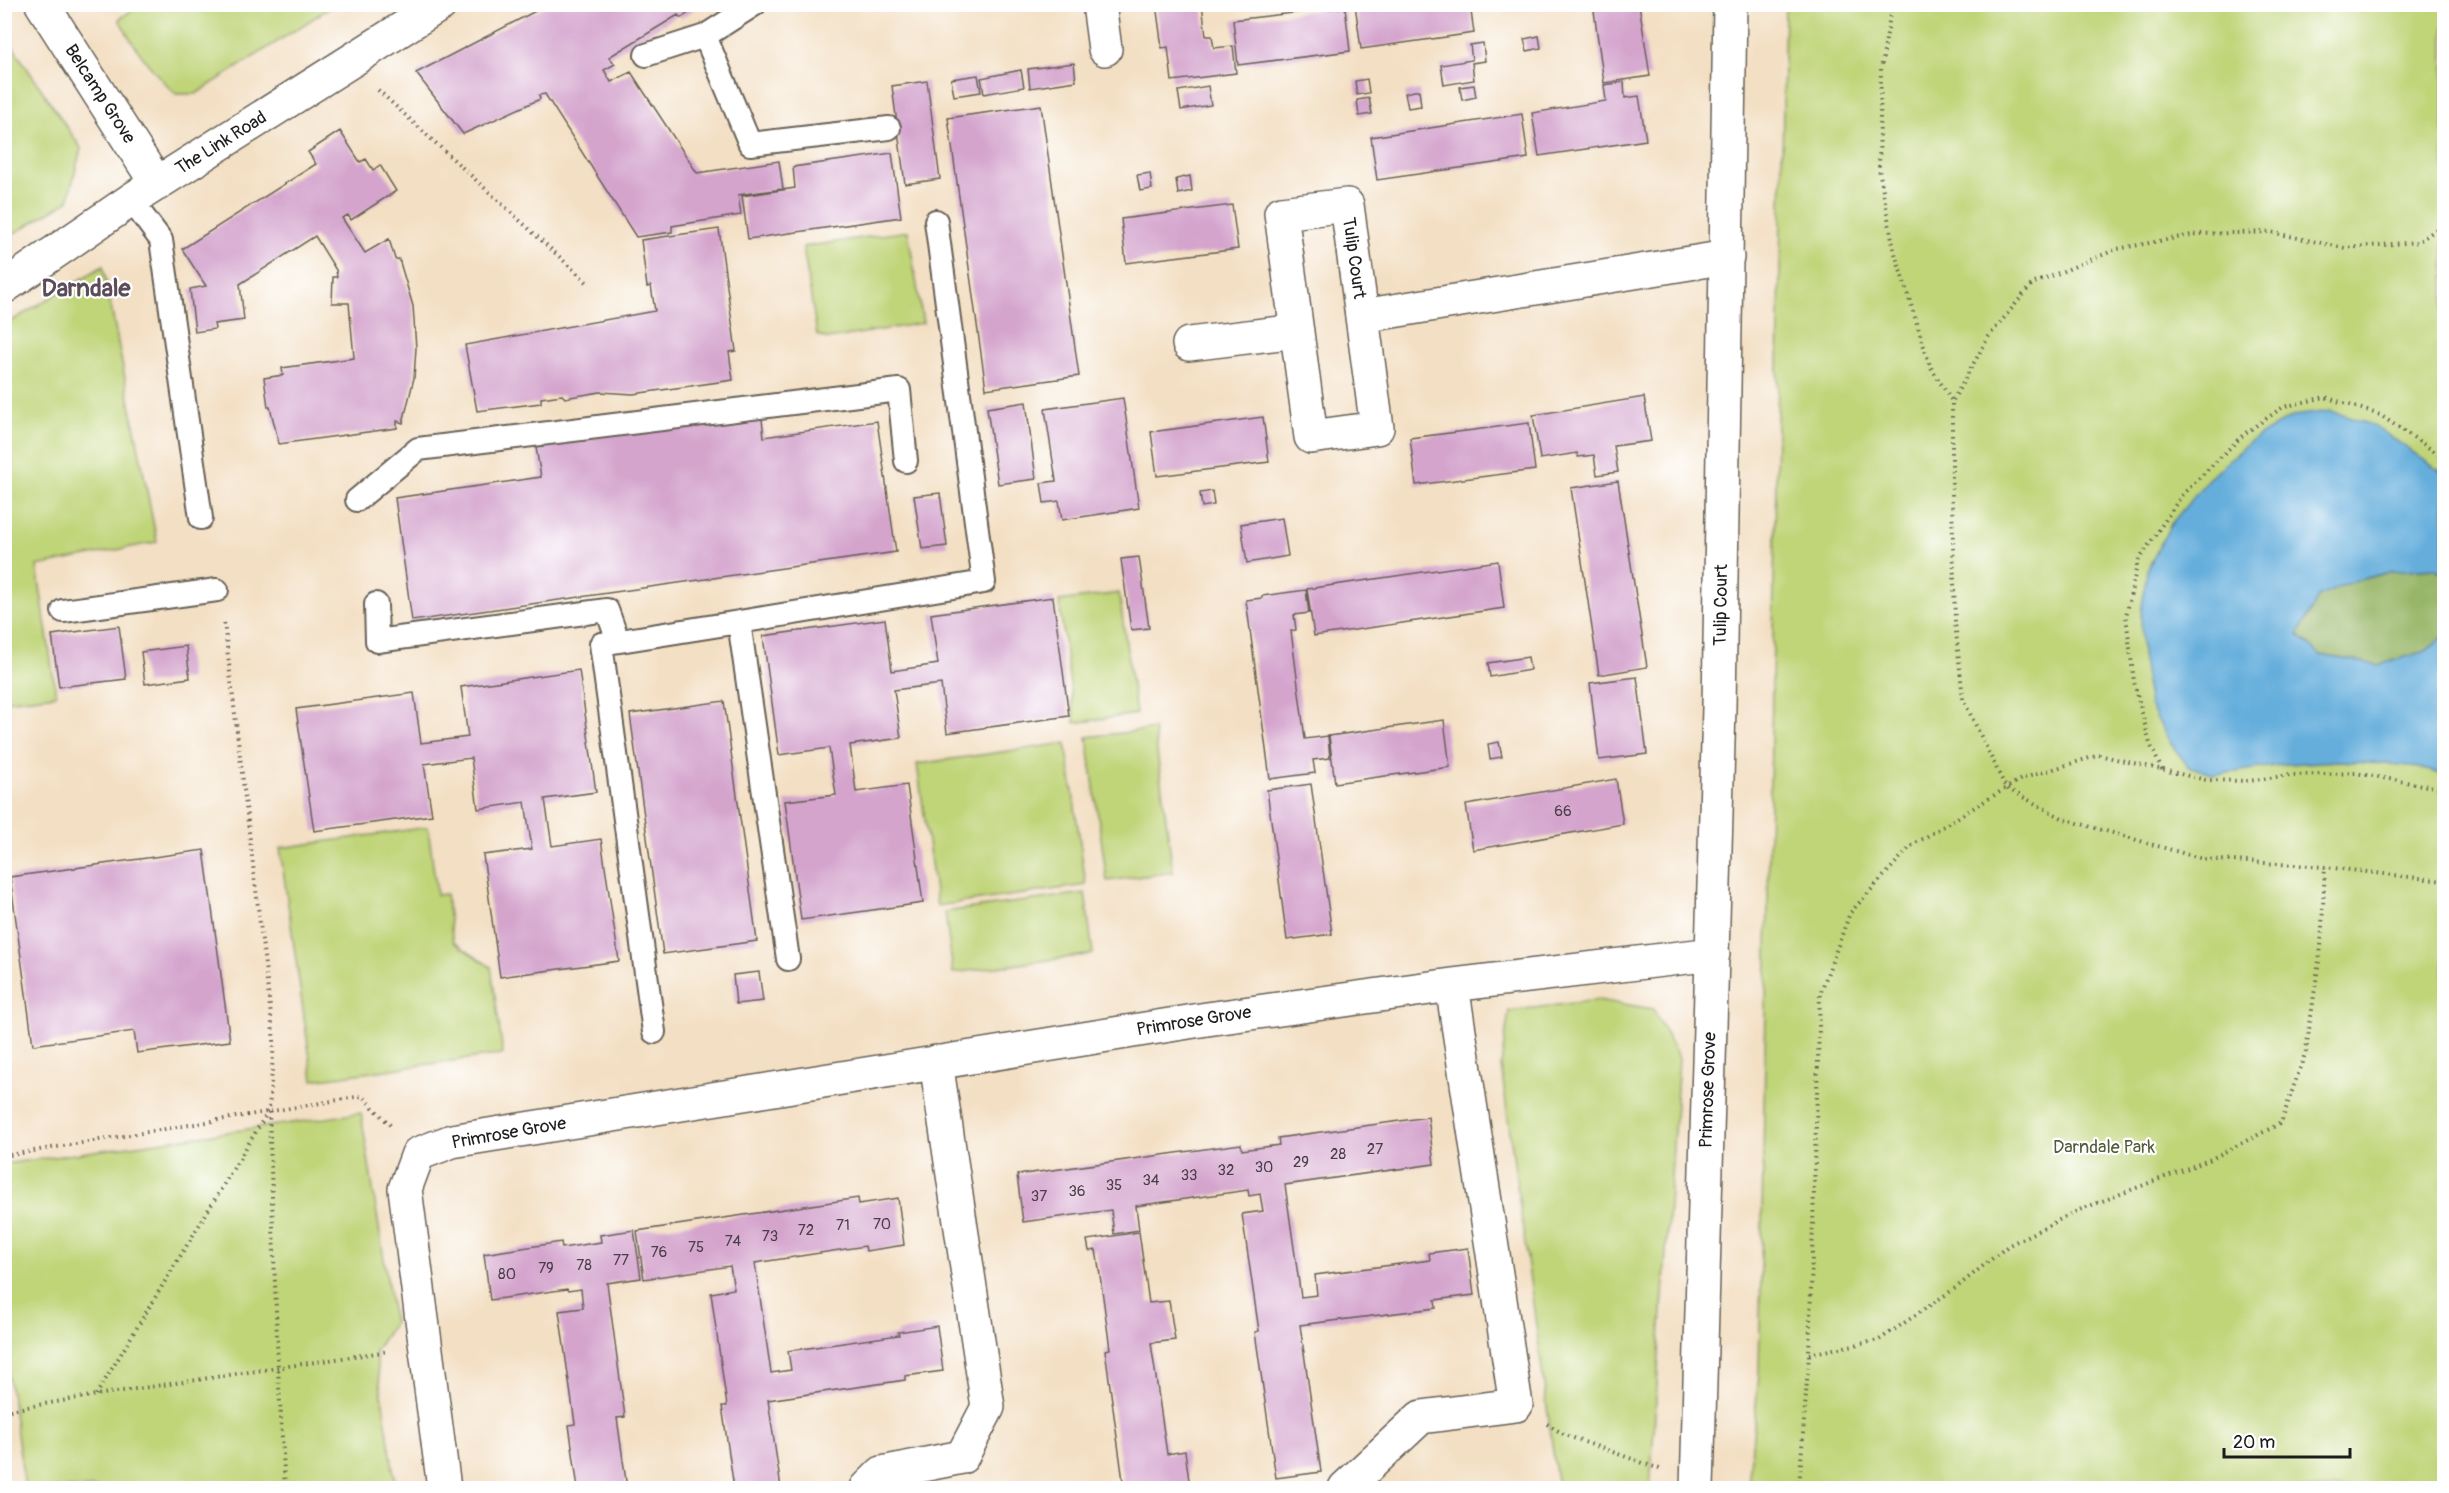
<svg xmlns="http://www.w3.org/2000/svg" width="2449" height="1493" viewBox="0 0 2449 1493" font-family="Pangolin,sans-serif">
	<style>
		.green { fill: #c0d478; stroke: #6e784a; stroke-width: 1.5 }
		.forest { fill: #98b668; stroke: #5a6942; stroke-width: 1.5 }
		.water { fill: #65aedc; stroke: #40657c; stroke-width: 1.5 }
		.building { fill: #d4a4cd }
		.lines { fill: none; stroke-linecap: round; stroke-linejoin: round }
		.service-casing { stroke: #676056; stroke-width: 26 }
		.minor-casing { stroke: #676056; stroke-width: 36 }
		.path { stroke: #676056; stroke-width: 4; stroke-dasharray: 1.5 4.5; stroke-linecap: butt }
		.service { stroke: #fff; stroke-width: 22 }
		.minor { stroke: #fff; stroke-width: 33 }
		.labels { text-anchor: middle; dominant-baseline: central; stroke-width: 4.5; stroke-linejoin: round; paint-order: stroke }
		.number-label { font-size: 15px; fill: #4a3e48 }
		.street-label { font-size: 18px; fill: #1c1c1c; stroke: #fff }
		.park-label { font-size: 18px; fill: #555c3c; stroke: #fff }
		.district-label { font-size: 24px; font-weight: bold; fill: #5c4c5a; stroke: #fff }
	</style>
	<rect width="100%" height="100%" fill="#fff"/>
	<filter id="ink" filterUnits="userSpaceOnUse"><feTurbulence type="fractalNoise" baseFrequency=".0167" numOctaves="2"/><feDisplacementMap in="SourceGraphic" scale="12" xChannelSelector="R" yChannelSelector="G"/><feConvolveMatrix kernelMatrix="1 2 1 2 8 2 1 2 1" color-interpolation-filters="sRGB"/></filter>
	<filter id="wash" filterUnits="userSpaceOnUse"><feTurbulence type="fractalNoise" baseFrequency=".008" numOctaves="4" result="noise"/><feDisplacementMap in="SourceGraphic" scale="24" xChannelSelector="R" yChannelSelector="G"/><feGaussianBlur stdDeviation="1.35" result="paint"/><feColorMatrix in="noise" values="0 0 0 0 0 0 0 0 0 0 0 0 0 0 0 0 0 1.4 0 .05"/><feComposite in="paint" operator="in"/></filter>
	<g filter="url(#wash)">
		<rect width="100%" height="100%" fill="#f3dfc3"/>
		<path class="green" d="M142,4H334V5L196,94H176C152,72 134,48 119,19Z
			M1785,5H2444V1488H1748L1759,1374Z
			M4,34L81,148L68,201L5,239Z
			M908,231L923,323L828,339L817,335L803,247Z
			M103,266L157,542L37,566L56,695L5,701V325Z
			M1119,593L1136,714L1075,723L1059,601Z
			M1154,729L1173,872L1107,881L1087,737Z
			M1066,743L1086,885L937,906L917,764Z
			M428,827L437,895L446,894L453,942L491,967L503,1054L313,1080L280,848Z
			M1085,893L1093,954L953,973L945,912Z
			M1598,1000L1653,1009L1679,1058L1650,1488H1558L1501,1066L1509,1011Z
			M361,1113L394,1323L375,1351L396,1488H25L4,1345L5,1164Z"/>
		<path class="forest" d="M2434,568L2444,574V636L2426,651L2379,665L2320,655L2298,635L2318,597L2348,583L2393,571Z"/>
		<path class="water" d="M2331,411L2375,426L2444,474V574L2434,568L2393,571L2348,583L2318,597L2298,635L2320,655L2379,665L2426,651L2444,636V775L2412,766L2339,761L2287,764L2215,775L2188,766L2171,744L2150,706L2142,660L2141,613L2147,570L2171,524L2208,479L2252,440L2292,416Z"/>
		<g id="blocks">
			<path class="building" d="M549,4H702L681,18L678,15L609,57L615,64L604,70L611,82L631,72L697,173L779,161L783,189L738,195L741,215L672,226V232L636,237L545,94L539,95L540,99L463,134L416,73Z
				M1156,4H1202L1206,36H1212L1214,48L1233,46L1236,73L1172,81L1168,47L1162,48Z
				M1355,4H1470L1474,33L1361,49Z
				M1593,4H1639L1650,76L1604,83Z
				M1345,7L1350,51L1238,65L1233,20Z
				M1539,36L1541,48L1527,51L1524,39Z
				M1483,43L1485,61L1472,63L1474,80L1444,85L1441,65L1472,60L1470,45Z
				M1074,63L1076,81L1030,88L1028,69Z
				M1021,70L1024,87L984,94L981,78Z
				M978,75L981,92L954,96L951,79Z
				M1367,79L1369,93L1357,95L1355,81Z
				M927,81L940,179L905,184L892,86Z
				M1624,82L1625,98L1639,96L1646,140L1539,156L1532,113L1606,101L1604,85Z
				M1474,85L1476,97L1462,100L1460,87Z
				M1208,86L1211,105L1181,110L1178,91Z
				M1419,90L1421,106L1408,108L1405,93Z
				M1369,98L1372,114L1359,116L1357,100Z
				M1041,105L1079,376L986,389L948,118Z
				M1522,114L1528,158L1377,180L1371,137Z
				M340,131L360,162L366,159L373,170L380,165L396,191L351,220L348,215L342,218L365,253L389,239L395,259H399L413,306L416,348L414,378L403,423L397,421V428L279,444L270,407H268L264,378L283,375L282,368L354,358L349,303H332L333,277H337L336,270L315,236L240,284L244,320L214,324L215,329L195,332L190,289L206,286L182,249L316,164L308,152Z
				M892,153L901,217L748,239L742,196L795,188L793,167Z
				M1150,173L1152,189L1140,191L1137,175Z
				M1190,176L1192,191L1178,194L1176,179Z
				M1232,205L1238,249L1126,263L1121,219Z
				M719,229L736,351L729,352L733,380L633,394L600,392L565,398L562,395L541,398V403L477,411L465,345L655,311L651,286L647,287L641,240Z
				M1644,397L1651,441L1614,446L1618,472L1597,475L1594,455L1578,457L1577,453L1540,459L1533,415Z
				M1123,398L1139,508L1062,520L1059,501L1044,503L1041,483L1056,481L1045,409Z
				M1026,402L1036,479L998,484L987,408Z
				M761,410L764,437L877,421L896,552L412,621L395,498L541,477L535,442Z
				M1263,417L1269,462L1157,476L1151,432Z
				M1529,423L1535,470L1416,485L1410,438Z
				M1618,481L1647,667L1599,675L1571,488Z
				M1212,491L1214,505L1202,507L1200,493Z
				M940,493L947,546L922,549L914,496Z
				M1282,518L1288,556L1247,563L1241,524Z
				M1139,557L1149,628L1131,630L1121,559Z
				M1498,561L1504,608L1314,636L1307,589Z
				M1306,590L1309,613L1294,615L1296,630L1291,631L1305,739L1328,736L1330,758L1313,760L1315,773L1270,779L1246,600L1262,598V596Z
				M1053,597L1069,716L947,733L941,684L894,690L901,738L850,745L856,792L907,785L923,903L801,920L785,801L836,795L829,748L779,755L763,636L885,619L892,671L938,664L931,614Z
				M119,626L126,679L59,687L52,635Z
				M186,646L190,678L145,684L141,652Z
				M1528,657L1530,670L1490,677L1488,663Z
				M579,670L596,792L545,799L552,846L601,839L619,961L500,977L483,855L532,849L525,802L478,809L471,758L424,764L432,815L314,831L296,709L414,693L421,743L468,737L461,687Z
				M1637,677L1647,754L1599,760L1590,683Z
				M724,701L757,941L663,954L630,714Z
				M1444,720L1450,767L1335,783L1329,736Z
				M1499,742L1502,757L1490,759L1488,744Z
				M1616,779L1623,824L1473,850L1466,805Z
				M1311,784L1332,934L1287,940L1267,790Z
				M204,850L230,1041L137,1053L134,1031L33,1045L10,877Z
				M759,972L763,1001L736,1004L733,975Z
				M1428,1117L1434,1164L1285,1185L1301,1297L1317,1295L1315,1275L1430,1260L1429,1253L1468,1248L1474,1295L1435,1300L1436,1308L1300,1325L1321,1472L1276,1478L1255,1332L1259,1331L1242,1214L1263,1211L1260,1194L1249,1196L1248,1190L1136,1206L1139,1230L1114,1234L1111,1210L1023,1222L1017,1175L1241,1144L1242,1150L1279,1145L1278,1138Z
				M858,1198L859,1204L898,1198L904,1245L866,1251L865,1246L755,1263L771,1373L791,1370L788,1351L899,1335L898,1332L937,1326L943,1371L905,1376V1380L768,1400L781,1488H734L722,1406H727L711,1293L734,1289L730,1266L644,1279L637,1231Z
				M634,1230L641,1278L607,1283L625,1417L617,1418L627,1488H578L569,1425L575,1424L559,1311L583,1308L581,1289L568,1291L567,1289L490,1300L484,1254L561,1242L562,1248L601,1242L600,1235Z
				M1139,1232L1149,1303L1169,1301L1175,1340L1151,1343L1167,1454L1185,1451L1190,1488H1124L1105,1350L1110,1349L1100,1275L1096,1250L1089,1251L1087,1240Z"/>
		</g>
	</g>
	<g filter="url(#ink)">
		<use href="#blocks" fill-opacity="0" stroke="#676056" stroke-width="1.5"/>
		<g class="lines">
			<defs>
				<path id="service" d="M705,36L750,144L889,128
					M646,55L705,36L755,4
					M131,200L161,240L201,518
					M357,500L418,449L899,390L906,461
					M376,604L377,641L607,610L618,641
					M63,611L217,590
					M739,622L984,582L936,221
					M654,1032L601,644L739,622L788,959"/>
				<path id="minor" d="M42,4L157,184
					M1099,4L1105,49
					M1347,205L1377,428L1311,437L1281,213Z
					M4,287L131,200L441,4
					M1362,316L1727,257
					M1189,344L1297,331
					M444,1488L405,1189L418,1154L452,1141L1207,1019L1452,985L1713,954
					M867,1488L882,1473L962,1457L988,1407L936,1062
					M1345,1488L1421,1417L1516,1405L1452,985
					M1697,1488L1719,707L1730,4"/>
			</defs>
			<use href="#service" class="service-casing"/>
			<use href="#minor" class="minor-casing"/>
			<path class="path" d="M1892,4L1881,69L1879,169L1894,250L1930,366L1952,401V500L1955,622L1963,699L2006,788L2064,819L2203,859L2325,867L2444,881
				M378,90L590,285
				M1953,400L1989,336L2032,284L2117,249L2197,234L2270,232L2345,248L2418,242L2444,224
				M2162,770L2150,744L2134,682L2126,616L2138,561L2182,495L2244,434L2283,407L2325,397L2380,415L2444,458
				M269,1112L278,1368L285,1488
				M4,1156L362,1096L393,1128
				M1809,1354L1879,1340L1957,1287L2009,1245L2079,1210L2209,1160L2281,1123L2306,1051L2321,947L2325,867
				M96,1395L269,1110L274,1041L224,622
				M4,1411L96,1395L389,1351
				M1547,1424L1565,1435L1660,1469
				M4,1435L11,1488
				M1799,1488L1809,1354L1820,994L1850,913L1911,846L2021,779L2099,755L2206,780L2248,781L2290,775L2356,773L2444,789"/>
			<use href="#service" class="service"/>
			<use href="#minor" class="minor"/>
		</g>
	</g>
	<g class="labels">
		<g class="number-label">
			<text x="1563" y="811">66</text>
			<text x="1375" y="1149">27</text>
			<text x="1338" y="1154">28</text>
			<text x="1301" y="1162">29</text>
			<text x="1264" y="1167">30</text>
			<text x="1226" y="1170">32</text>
			<text x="1189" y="1175">33</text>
			<text x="1151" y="1180">34</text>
			<text x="1114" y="1185">35</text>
			<text x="1077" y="1191">36</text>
			<text x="1039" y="1196">37</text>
			<text x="882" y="1224">70</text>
			<text x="843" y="1225">71</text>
			<text x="806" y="1230">72</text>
			<text x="770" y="1236">73</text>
			<text x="733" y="1241">74</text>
			<text x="696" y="1247">75</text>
			<text x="659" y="1252">76</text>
			<text x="621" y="1260">77</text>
			<text x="584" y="1265">78</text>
			<text x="546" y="1268">79</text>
			<text x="507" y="1274">80</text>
		</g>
		<g class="street-label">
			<text transform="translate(100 94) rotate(57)">Belcamp Grove</text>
			<text transform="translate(221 143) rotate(-32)">The Link Road</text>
			<text transform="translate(1354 258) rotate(82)">Tulip Court</text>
			<text transform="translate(1721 605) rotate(-89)">Tulip Court</text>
			<text transform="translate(1194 1021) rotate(-9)">Primrose Grove</text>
			<text transform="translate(1708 1090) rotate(-88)">Primrose Grove</text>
			<text transform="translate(509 1133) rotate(-10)">Primrose Grove</text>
		</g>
		<g class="park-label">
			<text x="2104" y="1147">Darndale Park</text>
		</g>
		<g class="district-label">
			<text x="86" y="288">Darndale</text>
		</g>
	</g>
	<rect width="2449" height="1493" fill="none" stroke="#fff" stroke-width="24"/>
	<path d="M2224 1448v9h126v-9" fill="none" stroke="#1c1c1c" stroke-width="3"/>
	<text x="2233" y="1448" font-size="18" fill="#1c1c1c" stroke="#ffffff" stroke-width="4.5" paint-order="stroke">20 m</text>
</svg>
